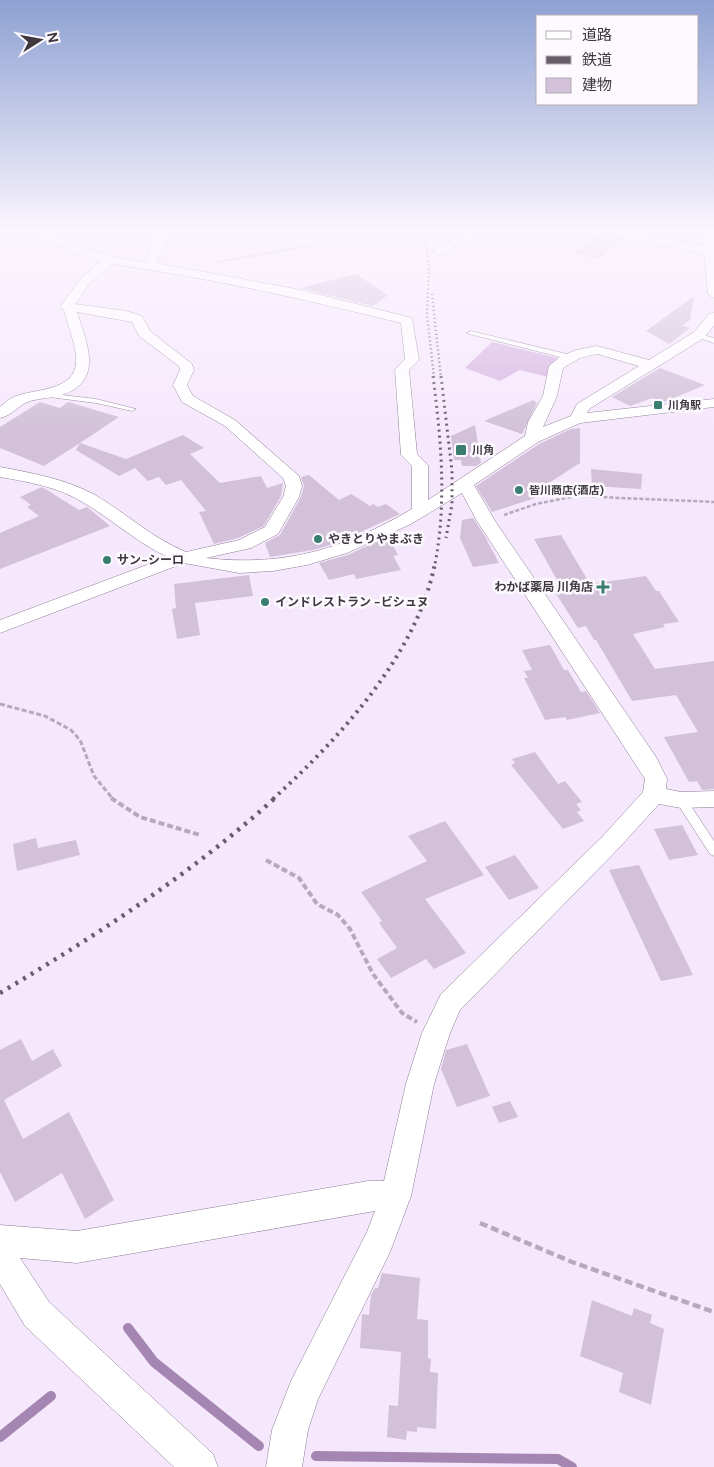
<svg xmlns="http://www.w3.org/2000/svg" width="714" height="1467" viewBox="0 0 714 1467" font-family="'DM Sans','Noto Sans JP',sans-serif">
	<style>
		.green { fill: #d8b7e4 }
		.lines { fill: none; stroke-linecap: round; stroke-linejoin: round }
		.stream { stroke: #a585b1; stroke-width: 10 }
		.building { fill: #d2c1d8 }
		.lane-casing { stroke: #8c7c92; stroke-width: 1 }
		.street-casing { stroke: #8c7c92; stroke-width: 1 }
		.path-far4 { stroke: #b6aaba; stroke-width: 2; stroke-dasharray: 3 1; stroke-linecap: butt }
		.path-far3 { stroke: #b6aaba; stroke-width: 2.5; stroke-dasharray: 4 2; stroke-linecap: butt }
		.path-far2 { stroke: #b6aaba; stroke-width: 3; stroke-dasharray: 5 2.5; stroke-linecap: butt }
		.path-far1 { stroke: #b6aaba; stroke-width: 4; stroke-dasharray: 6 3; stroke-linecap: butt }
		.path { stroke: #b6aaba; stroke-width: 4.5; stroke-dasharray: 8 4; stroke-linecap: butt }
		.lane { fill: #fff; fill-rule: evenodd }
		.street { fill: #fff; fill-rule: evenodd }
		.rail-far3 { stroke: #675e69; stroke-width: 2.5; stroke-dasharray: 1 3; stroke-linecap: butt }
		.rail-far2 { stroke: #675e69; stroke-width: 3; stroke-dasharray: 2 4; stroke-linecap: butt }
		.rail-far1 { stroke: #675e69; stroke-width: 4; stroke-dasharray: 2.5 5; stroke-linecap: butt }
		.rail { stroke: #675e69; stroke-width: 4.5; stroke-dasharray: 3 6; stroke-linecap: butt }
		.poi-dot { fill: #3a7e71; stroke: #fdfaff; stroke-width: 2 }
		.labels { text-anchor: middle; dominant-baseline: central; stroke-width: 5; stroke-linejoin: round; paint-order: stroke }
		.far-poi-label { font-size: 11px; font-weight: bold; fill: #3f3841; stroke: #fdfaff; text-anchor: start }
		.poi-label { font-size: 12px; font-weight: bold; fill: #3f3841; stroke: #fdfaff; text-anchor: start }
	</style>
	<rect width="100%" height="100%" fill="#f6e8fc"/>
	<path class="green" d="M492,342L562,359L548,377L520,370L500,381L465,368Z"/>
	<g class="lines">
		<path class="stream" d="M128,1328L154,1362L259,1446
			M0,1437L51,1396
			M316,1456L558,1459L572,1467"/>
	</g>
	<path class="building" d="M605,229H609L621,240L599,259L573,253Z
		M356,274L388,295L373,306L300,288Z
		M694,296L690,320L682,326L690,328L669,344L646,331Z
		M660,368L705,385L662,403L652,398L630,406L612,397Z
		M533,400L537,403L522,434L484,421Z
		M40,402L60,408L68,402L119,417L80,443L126,459L183,435L204,448L190,454L220,483L261,476L267,488L283,483L281,496L264,526L238,538L214,544L199,512L206,511L181,480L166,485L159,477L148,481L135,468L119,476L76,450L80,443L44,466L0,448V427Z
		M475,425L481,463L476,466H462L461,460H454L451,436Z
		M580,428V463L541,488L548,494L492,512L476,486L539,444L571,429Z
		M591,469L642,474L641,489L592,486Z
		M309,475L339,500L351,494L370,506L373,504L378,507L386,504L400,514L337,543L313,550L270,557L265,543L280,535L301,497L304,486L301,477Z
		M42,487L79,510L87,507L110,526L0,569V533L39,516L27,507L31,505L20,497Z
		M473,518L483,533L499,563L473,567L460,538L462,520Z
		M561,535L590,584L646,576L656,591H659L679,622L663,624L665,627L633,634L655,669L714,661V789L702,790L697,781L689,782L664,737L698,732L676,695L632,701L596,640H594L586,626L578,628L551,586L560,585L534,539Z
		M388,536L398,555L393,556L401,570L356,579L354,574L329,580L319,563L348,555Z
		M249,575L253,596L195,603L200,635L177,639L172,609L176,608L174,584Z
		M550,645L564,670H568L581,692L586,691L600,713L567,720L565,717L545,720L524,678H528L524,671L532,670L522,650Z
		M535,752L558,784L565,781L582,802L576,804L581,810L577,812L584,821L563,829L511,765L515,763L512,759Z
		M445,821L484,875L425,899L466,953L434,969L426,959L391,978L377,959L397,948L379,923L382,921L361,892L427,861L408,836Z
		M682,825L698,855L669,860L654,829Z
		M36,838L38,848L76,840L80,855L17,871L13,844Z
		M515,855L539,888L509,900L485,867Z
		M639,865L693,975L661,981L609,870Z
		M21,1039L32,1061L53,1049L62,1066L4,1100L23,1139L69,1112L114,1200L85,1219L62,1173L15,1202L0,1172V1050Z
		M467,1044L490,1096L457,1107L441,1069L446,1050Z
		M510,1101L518,1117L499,1123L492,1107Z
		M382,1273L420,1278L417,1319L428,1320V1358L431,1359L430,1372L438,1373L436,1429L417,1427V1432L407,1431L406,1440L387,1437L389,1405L398,1406L401,1352L360,1348L362,1314L369,1315L371,1295L375,1288H378Z
		M592,1300L632,1316L634,1308L652,1315L650,1323L664,1329L651,1405L619,1392L623,1373L580,1356Z"/>
	<g class="lines">
		<defs>
			<path id="lane" d="M471,331L571,355L572,357L568,359L469,334L467,333Z
				M696,333L714,338V343L696,337Z
				M46,393L96,399L136,409L132,411L96,403L49,397H46Z
				M681,796L685,797L714,841V856L710,854L675,800L677,797Z"/>
			<path id="street" d="M15,229H31L111,257L145,262L155,240L156,229H168L167,240L156,263L301,290L412,318L419,360L409,370L417,454L428,465V500L525,436L528,422L543,396L549,366L560,357L576,350L597,346L649,360L694,332L709,314L714,313V325L704,338L589,409L587,413L714,399V407L580,423L538,442L474,485L495,521L656,757L667,779L666,789L681,792L714,791V807L681,808L659,804L618,849L460,1010L450,1033L434,1084L411,1196L390,1252L318,1399L308,1430L302,1467H266L272,1430L291,1381L367,1232L375,1211L77,1263L20,1258L49,1302L213,1454L218,1467H174L25,1326L0,1284V1225L77,1231L368,1181H384L406,1084L422,1033L441,994L602,837L643,792L645,779L477,521L462,493L411,524L347,553L307,565L273,571L239,573L184,563L0,633V620L168,557C137,543 113,520 84,503C59,487 29,482 0,477V467C32,473 66,479 95,495C126,513 152,538 186,552L239,540L265,527L283,497L286,486L283,478L225,426L182,402L173,385L180,370L179,366L139,336L132,322L77,312C86,341 104,379 65,394C53,398 41,398 30,401C18,405 12,416 0,418V407C5,403 10,398 16,396C39,388 80,391 76,355C74,340 68,325 64,310L60,307L82,277L101,261ZM112,264C209,278 305,299 401,323L405,359L395,369L401,455L412,466V509C344,549 285,567 206,558L251,548L278,534L299,497L302,486L299,476L235,420L193,396L187,385L194,370L192,364L150,331L142,316L126,311L75,304L90,283ZM597,354L639,366L577,404L571,416L543,427L557,396L563,368L580,358Z
				M474,229H488L443,253L439,255L433,251Z
				M611,229H623L628,233L704,246L702,229H714V298L708,294L704,253L620,238Z"/>
		</defs>
		<use href="#lane" class="lane-casing"/>
		<use href="#street" class="street-casing"/>
		<path class="path-far4" d="M218,262L313,245"/>
		<path class="path-far3" d="M504,515L536,504L576,496L714,502"/>
		<path class="path-far2" d="M0,704L45,716L71,730L80,740L94,776L113,799"/>
		<path class="path-far1" d="M111,798L140,817L200,835
			M266,860L299,878L317,904L338,915L350,929L373,974L402,1013L417,1022"/>
		<path class="path" d="M480,1223L572,1262L714,1312"/>
		<use href="#lane" class="lane"/>
		<use href="#street" class="street"/>
		<path class="rail-far3" d="M424,229L429,267L427,314L434,378
			M432,294L441,378"/>
		<path class="rail-far2" d="M433,376C441,439 447,502 435,564
			M441,376L452,471V504L446,538"/>
		<path class="rail-far1" d="M273,799C339,739 418,653 435,563"/>
		<path class="rail" d="M0,993C97,935 191,874 275,798"/>
	</g>
	<linearGradient id="sky" x2="0" y2="1"><stop stop-color="#8da1d2"/><stop offset="0.53" stop-color="#fbf5fe"/><stop offset="1" stop-color="#fbf5fe" stop-opacity="0"/></linearGradient>
	<rect width="714" height="434" fill="url(#sky)"/>
	<g class="poi-dot">
		<rect x="653" y="400" width="10" height="10" rx="2.5"/>
		<rect x="455" y="444" width="12" height="12" rx="2.5"/>
		<circle cx="519" cy="490" r="5"/>
		<circle cx="318" cy="539" r="5"/>
		<circle cx="107" cy="560" r="5"/>
		<path d="M600.5 579.5h5v5h5v5h-5v5h-5v-5h-5v-5h5z"/>
		<circle cx="265" cy="602" r="5"/>
	</g>
	<g class="labels">
		<g class="far-poi-label">
			<text x="668" y="405">川角駅</text>
			<text x="472" y="450">川角</text>
			<text x="529" y="490">皆川商店(酒店)</text>
		</g>
		<g class="poi-label">
			<text x="328" y="539">やきとりやまぶき</text>
			<text x="117" y="560">サン-シーロ</text>
			<text x="593" y="587" text-anchor="end">わかば薬局 川角店</text>
			<text x="275" y="602">インドレストラン -ビシュヌ</text>
		</g>
	</g>
	<rect x="536" y="15" width="162" height="90" fill="#fdfaff" stroke="#b1acb3"/>
	<rect x="546" y="31" width="25" height="8" fill="#ffffff" stroke="#b1acb3"/>
	<text x="582" y="40" font-size="15" fill="#3f3841">道路</text>
	<rect x="546" y="56" width="25" height="8" fill="#675e69" stroke="#b1acb3"/>
	<text x="582" y="65" font-size="15" fill="#3f3841">鉄道</text>
	<rect x="546" y="78" width="25" height="15" fill="#d2c1d8" stroke="#b1acb3"/>
	<text x="582" y="90" font-size="15" fill="#3f3841">建物</text>
	<g transform="translate(40 40) rotate(79)" stroke="#fdfaff" stroke-width="4" paint-order="stroke">
	<path d="M0-4L9 19L0 12L-9 19Z" fill="#3f3841"/>
	<text y="-8" font-size="14" font-weight="bold" text-anchor="middle" fill="#3f3841">N</text>
	</g>
</svg>
